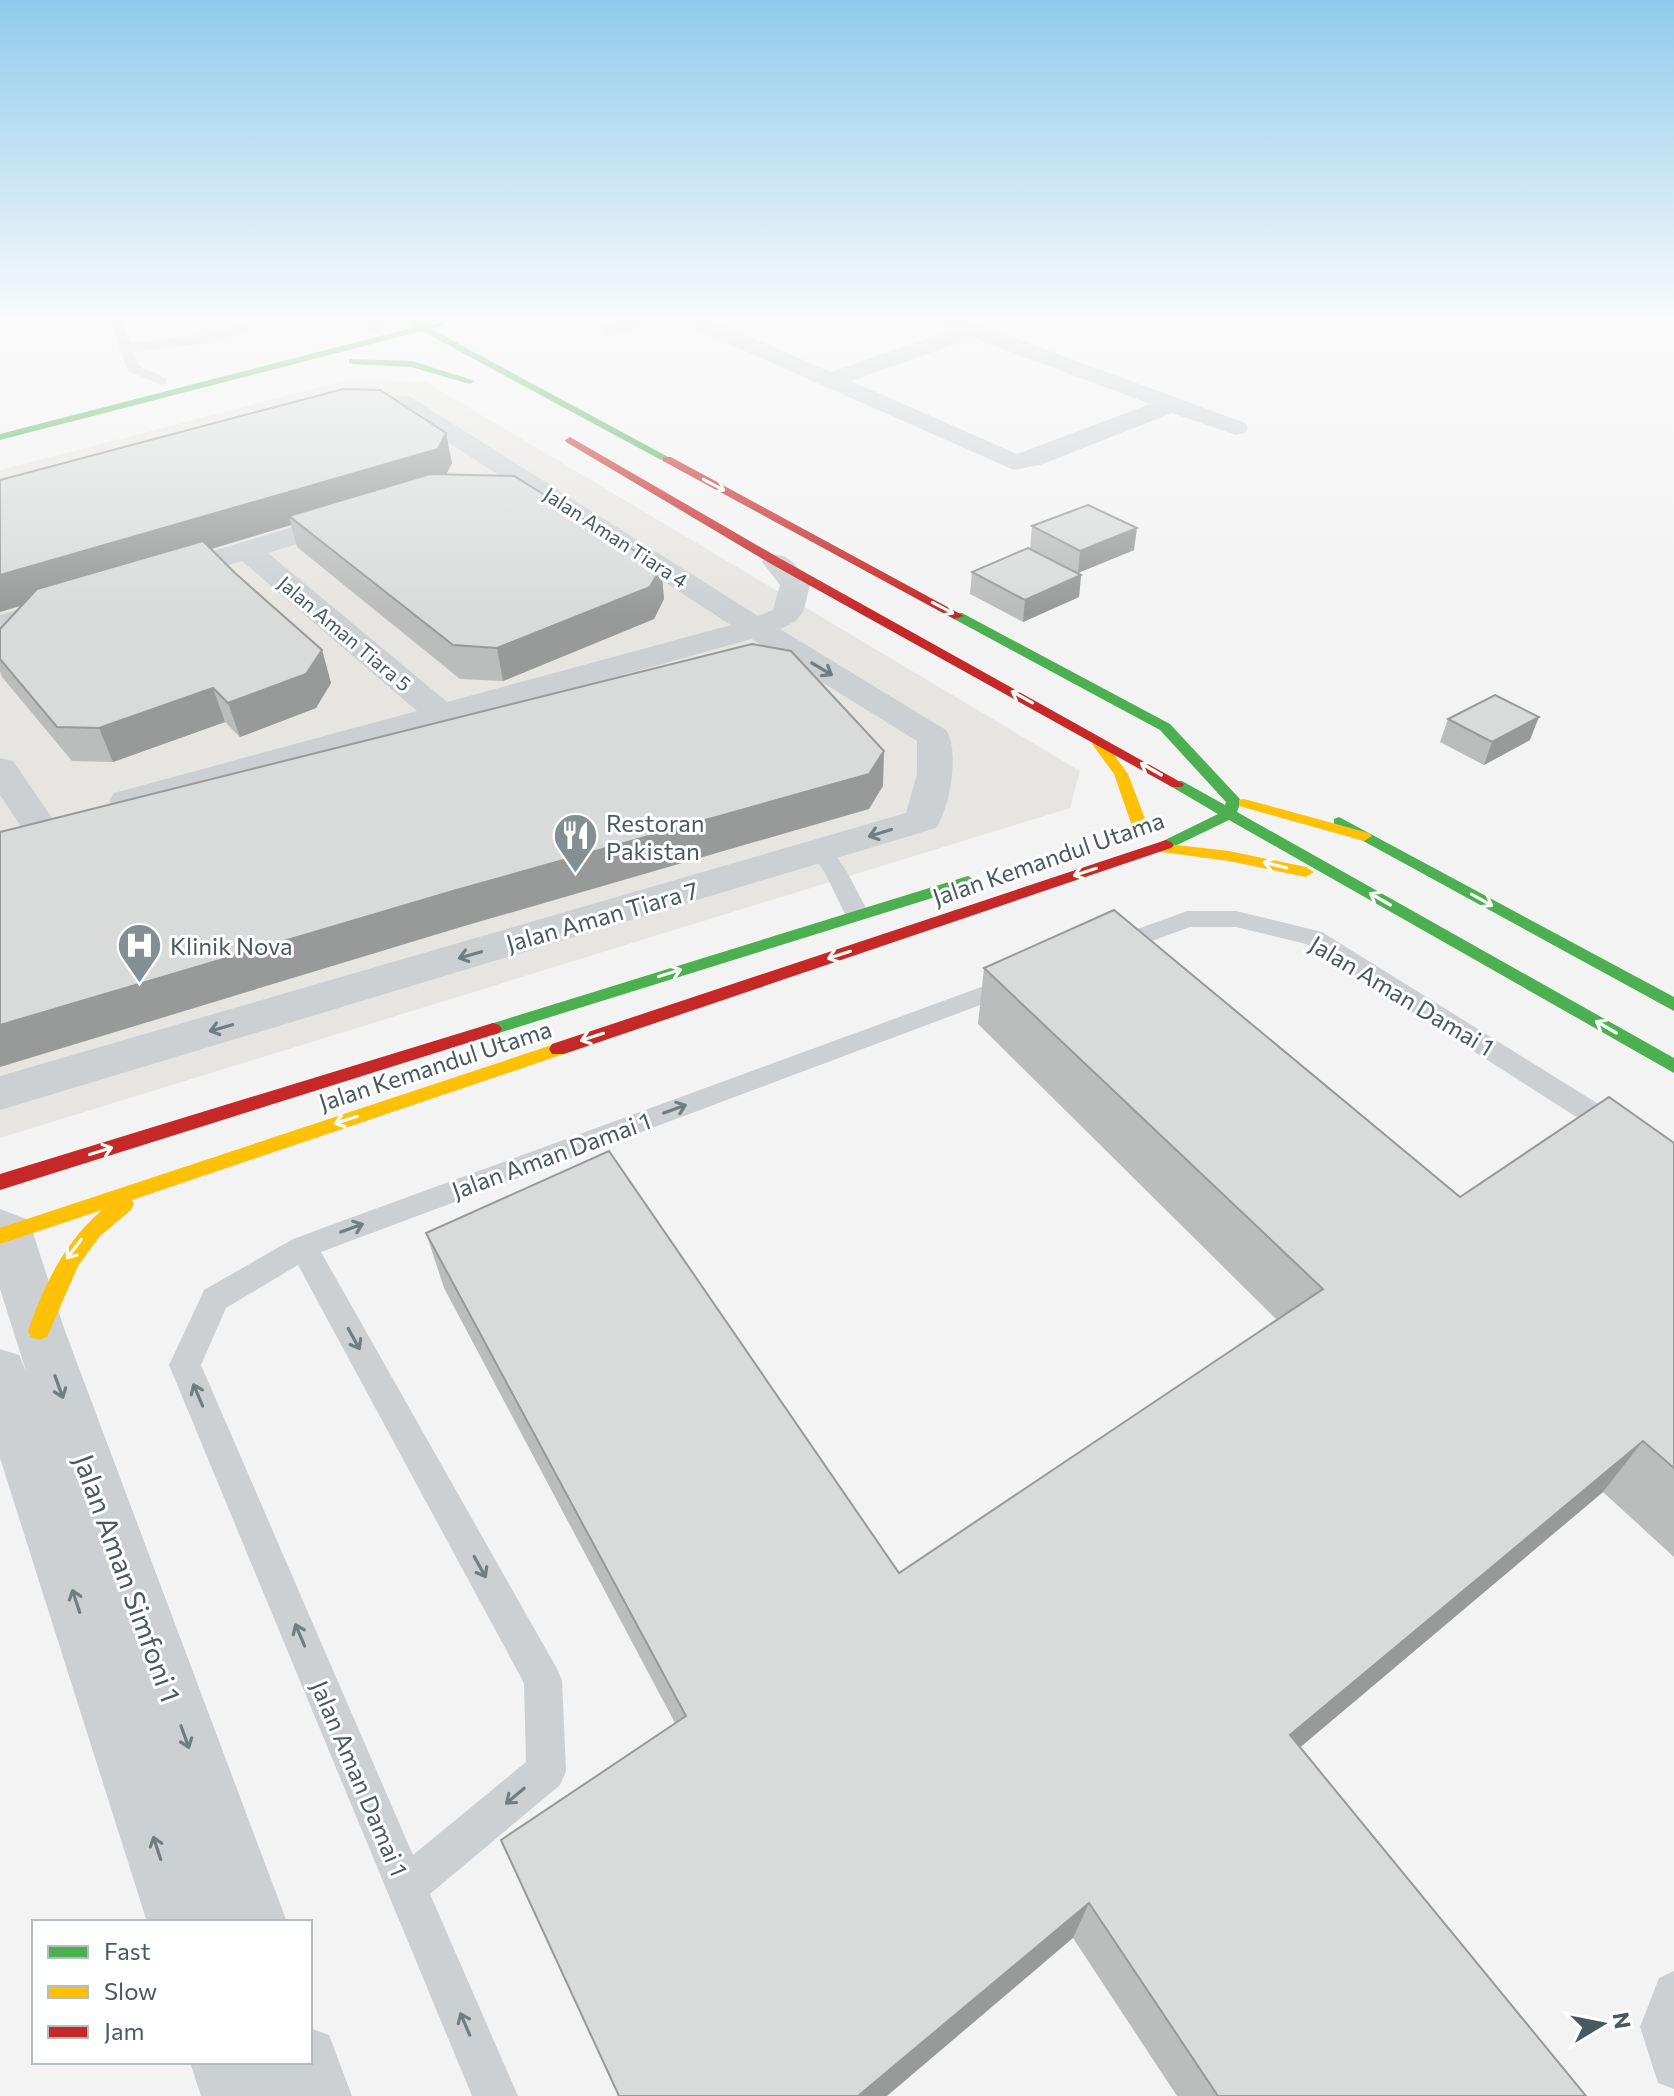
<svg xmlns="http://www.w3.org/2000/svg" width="1674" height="2096" viewBox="0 0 1674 2096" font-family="Commissioner,sans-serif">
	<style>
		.commercial { fill: #e6e5e2 }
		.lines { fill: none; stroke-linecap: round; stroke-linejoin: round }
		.lane { fill: #ccd0d2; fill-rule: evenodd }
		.street { fill: #ccd0d2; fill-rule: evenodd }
		.fast { fill: #4caf50; fill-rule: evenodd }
		.slow { fill: #ffc107; fill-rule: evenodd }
		.jam { fill: #c62828; fill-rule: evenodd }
		.wall { fill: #bbbcbc }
		.shaded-wall { fill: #989999 }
		.building { fill: #d9dbdb; stroke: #989999; stroke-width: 2 }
		.oneway { stroke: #f6fbf6 }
		.oneway2 { stroke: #707d83 }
		.labels { text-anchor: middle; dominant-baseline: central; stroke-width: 6; stroke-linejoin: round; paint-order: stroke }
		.far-street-label { font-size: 20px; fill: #485961; stroke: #fff }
		.poi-label { font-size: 24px; fill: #485961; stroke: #fff; text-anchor: start }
		.street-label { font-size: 24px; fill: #485961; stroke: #fff }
		.near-street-label { font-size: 28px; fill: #485961; stroke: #fff }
	</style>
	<rect width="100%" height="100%" fill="#f3f3f3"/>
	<path class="commercial" d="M351,379L426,382L1080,771L1070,808L0,1138V470Z"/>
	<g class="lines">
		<path class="lane" d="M109,319H121L131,343L217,332L251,319H265C239,345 170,347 133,351L139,366L166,378V384L161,385L128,371Z
			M821,844L829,846L847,872L869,914L865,919H849L845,914L825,873L810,851L813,846Z
			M1187,911H1236L1322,932L1674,1151V1176L1664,1173L1306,944L1236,927H1190L1111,956L1102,954L1099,948L1102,942Z
			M1014,975L1023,977L1026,983L1023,989L321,1252L556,1667L562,1680L566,1771L560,1785L430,1894L518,2096H472L169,1365L200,1299L204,1290L293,1239ZM298,1265L524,1683L526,1762L413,1855L201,1365L226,1308Z
			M1674,1971V2089L1658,2083L1640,2027L1659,1978Z"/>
		<path class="street" d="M362,319H382L388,327L377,334L369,332Z
			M624,319H659L656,324L608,336L597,329L600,324Z
			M681,319H709L831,372L953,330L935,324L933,319H962L1245,423L1248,428L1245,433L1236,435L1172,413L1040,465L1014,470L684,324ZM973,338L1150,404L1017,454L851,381Z
			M337,393L409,396L758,616L773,610L780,585L762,562L767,556C789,550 798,568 810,585C803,611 806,618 780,629L946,730C960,750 950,808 936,828L0,1110V1076L906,813L917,774V741L752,639L140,809L127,812L114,809L109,801L114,793L417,711L242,561L161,585L151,582L146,576L151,570L342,512L352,510L362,512L366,518L362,524L268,553L447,702L731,625L395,408L328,405L325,400L328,395Z
			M65,596L76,599L80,605L76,611L0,634V615Z
			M0,758L13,761L52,818L58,826L52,834L39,837L26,834L0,795Z
			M0,1209L26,1219L33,1233L65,1331L287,1922H147L0,1458V1349L19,1355L26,1371L0,1289Z
			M310,2028L329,2035L352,2096H201L190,2062H310Z"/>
		<path class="fast" d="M402,319H412L424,325L442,322V326L431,329L672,459L663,461L422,331L0,440V434L415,327Z
			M349,359L412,361L475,381L470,384L411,367L352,364L349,363Z
			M954,613H962L1170,724L1239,798L1241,801L1237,812L1674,1058V1073L1229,820L1171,848H1161L1158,845L1161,842L1218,814L1172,787V781H1182L1225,805L1226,802L1160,730L954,619Z
			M1339,817L1674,997V1011L1334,825V819Z
			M968,876L976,881L974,885L499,1033L493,1035L484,1029L487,1025Z"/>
		<path class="slow" d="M1099,740L1104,741L1128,774L1149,829L1146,832H1136L1133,829L1114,774L1092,744Z
			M1244,799L1369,833L1372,836L1364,841L1239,806V800Z
			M1159,843L1229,851L1306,867L1314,872L1306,877L1229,861L1154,851L1151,848L1154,845Z
			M558,1043L564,1044L567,1049L564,1054L132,1200L134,1204L131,1210L100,1236L78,1266L47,1337L39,1340L31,1337L28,1331C44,1284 65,1242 102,1210L0,1244V1228Z"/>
		<path class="jam" d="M570,437L781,559L1184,784L1182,787H1172L773,565L566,442L565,440Z
			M663,457H671L964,616L954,619L663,461Z
			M1166,840L1171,842L1174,845L1171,848L564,1054H552L549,1049L552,1044Z
			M493,1023L499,1025L502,1029L499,1033L0,1190V1174Z"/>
	</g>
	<path class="wall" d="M452,463L446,474L661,567L664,599L654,619L503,681L460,679L297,547L291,525L211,549L235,573L322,650L331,683L316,708L240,737L225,722L113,762L72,761L2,677L0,671V629L23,605L0,612Z
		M1032,526L1134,550L1078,573L1030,548Z
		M972,572L1081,575L1079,597L1023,622L970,594Z
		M1448,719L1530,740L1484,765L1440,742Z
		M984,968L1460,1197L1674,1143V1557L1603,1492L1300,1747L1586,2096H1177L1073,1938L675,1723L444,1288L426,1233L899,1573L1277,1320L978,1024Z"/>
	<path class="shaded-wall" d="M446,433L452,463L444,479L289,516L291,525L0,612V575Z
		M1137,528L1134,550L1078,573L1080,551Z
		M661,567L664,599L654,619L503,681L497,648Z
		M1081,575L1079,597L1023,622L1025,600Z
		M322,650L331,683L316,708L240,737L228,703Z
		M213,688L225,722L113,762L99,728Z
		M1539,717L1530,740L1484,765L1492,742Z
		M884,751L883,786L869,809L461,927L0,1067V1025Z
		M1643,1441L1603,1492L1265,1777L1290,1735Z
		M1089,1903L1073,1938L887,2096H858Z"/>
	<path class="building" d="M343,389L380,390L446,433L438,449L0,575V480Z
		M430,474L514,476L661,567L650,587L497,648L453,645L289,516Z
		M1088,505L1137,528L1080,551L1032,526Z
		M203,541L235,573L322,650L306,674L228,703L213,688L99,728L57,727L0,659V629L37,589Z
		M1028,548L1081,575L1025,600L972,572Z
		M752,644L791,651L884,751L869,774L453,891L0,1025V832Z
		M1495,695L1539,717L1492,742L1448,719Z
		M1114,910L1460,1197L1609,1097L1674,1143V1468L1643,1441L1290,1735L1586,2096H1218L1089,1903L858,2096H619L501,1840L686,1716L426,1233L609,1151L899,1573L1323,1289L984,968Z"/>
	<defs><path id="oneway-shaft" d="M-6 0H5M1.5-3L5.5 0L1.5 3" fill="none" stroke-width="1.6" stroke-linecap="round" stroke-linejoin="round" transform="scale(2)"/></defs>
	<g class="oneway">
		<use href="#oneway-shaft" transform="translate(714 485) rotate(28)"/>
		<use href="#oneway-shaft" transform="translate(943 608) rotate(28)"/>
		<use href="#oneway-shaft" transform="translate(1022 697) rotate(-151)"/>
		<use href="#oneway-shaft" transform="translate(1151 769) rotate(-150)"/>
		<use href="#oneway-shaft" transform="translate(1275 865) rotate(-166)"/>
		<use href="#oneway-shaft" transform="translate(1085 872) rotate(162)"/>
		<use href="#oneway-shaft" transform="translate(1380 899) rotate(-150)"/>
		<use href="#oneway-shaft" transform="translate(1482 900) rotate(29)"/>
		<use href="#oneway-shaft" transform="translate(839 955) rotate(162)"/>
		<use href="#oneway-shaft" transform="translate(670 973) rotate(-17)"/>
		<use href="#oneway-shaft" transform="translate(1606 1027) rotate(-150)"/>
		<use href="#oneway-shaft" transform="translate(592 1037) rotate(162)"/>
		<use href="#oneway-shaft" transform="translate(346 1120) rotate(162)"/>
		<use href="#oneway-shaft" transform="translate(101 1151) rotate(-17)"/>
		<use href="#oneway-shaft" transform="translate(74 1249) rotate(127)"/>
	</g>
	<g class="oneway2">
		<use href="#oneway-shaft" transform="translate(822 669) rotate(31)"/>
		<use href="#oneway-shaft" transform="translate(880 833) rotate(163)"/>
		<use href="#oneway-shaft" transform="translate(470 955) rotate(164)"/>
		<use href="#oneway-shaft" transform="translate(221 1028) rotate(164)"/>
		<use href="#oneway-shaft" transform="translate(675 1109) rotate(-20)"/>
		<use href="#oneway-shaft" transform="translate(352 1228) rotate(-20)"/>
		<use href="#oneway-shaft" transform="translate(354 1339) rotate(61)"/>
		<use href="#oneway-shaft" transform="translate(59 1387) rotate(70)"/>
		<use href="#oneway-shaft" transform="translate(198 1395) rotate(-113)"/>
		<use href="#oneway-shaft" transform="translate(480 1567) rotate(61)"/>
		<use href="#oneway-shaft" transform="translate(76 1601) rotate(-108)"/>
		<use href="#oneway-shaft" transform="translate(300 1635) rotate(-113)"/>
		<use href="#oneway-shaft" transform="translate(185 1737) rotate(70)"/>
		<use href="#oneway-shaft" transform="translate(515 1796) rotate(140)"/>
		<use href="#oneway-shaft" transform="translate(157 1848) rotate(-108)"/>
		<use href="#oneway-shaft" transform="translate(465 2024) rotate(-113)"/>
	</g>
	<linearGradient id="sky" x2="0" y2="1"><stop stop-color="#8fcbec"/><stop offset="0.52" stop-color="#fafafa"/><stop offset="1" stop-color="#fafafa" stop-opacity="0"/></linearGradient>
	<rect width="1674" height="612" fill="url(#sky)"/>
	<defs>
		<symbol id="restaurant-pin" viewBox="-11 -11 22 30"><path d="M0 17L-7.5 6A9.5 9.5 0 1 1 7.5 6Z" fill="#848f94" stroke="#fff"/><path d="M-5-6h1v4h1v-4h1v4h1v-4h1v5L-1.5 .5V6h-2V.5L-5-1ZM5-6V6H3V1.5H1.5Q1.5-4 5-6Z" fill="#fff"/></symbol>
		<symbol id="hospital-pin" viewBox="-11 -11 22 30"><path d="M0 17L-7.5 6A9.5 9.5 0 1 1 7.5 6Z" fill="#848f94" stroke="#fff"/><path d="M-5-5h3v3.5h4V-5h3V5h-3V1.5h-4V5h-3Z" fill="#fff"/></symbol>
	</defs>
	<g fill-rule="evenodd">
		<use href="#restaurant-pin" x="550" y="810" width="51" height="69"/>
		<use href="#hospital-pin" x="114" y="920" width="51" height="69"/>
	</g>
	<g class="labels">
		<g class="far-street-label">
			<text transform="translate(616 537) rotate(33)">Jalan Aman Tiara 4</text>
			<text transform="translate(345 633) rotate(40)">Jalan Aman Tiara 5</text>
		</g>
		<g class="poi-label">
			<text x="606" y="822">Restoran<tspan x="606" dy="28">Pakistan</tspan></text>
			<text x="170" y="945">Klinik Nova</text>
		</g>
		<g class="street-label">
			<text transform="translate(1048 858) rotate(-19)">Jalan Kemandul Utama</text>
			<text transform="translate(602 916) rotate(-16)">Jalan Aman Tiara 7</text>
			<text transform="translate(1402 995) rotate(31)">Jalan Aman Damai 1</text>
			<text transform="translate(435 1065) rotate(-18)">Jalan Kemandul Utama</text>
			<text transform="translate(551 1155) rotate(-20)">Jalan Aman Damai 1</text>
			<text transform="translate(360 1778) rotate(67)">Jalan Aman Damai 1</text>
		</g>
		<g class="near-street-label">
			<text transform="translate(128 1578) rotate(70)">Jalan Aman Simfoni 1</text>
		</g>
	</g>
	<rect x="32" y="1920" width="280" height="144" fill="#ffffff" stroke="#b6bdc0" stroke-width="2"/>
	<rect x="48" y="1946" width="40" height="12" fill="#4caf50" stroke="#b6bdc0" stroke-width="2"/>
	<text x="104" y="1960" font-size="24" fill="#485961">Fast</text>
	<rect x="48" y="1986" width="40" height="12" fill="#ffc107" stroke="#b6bdc0" stroke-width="2"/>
	<text x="104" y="2000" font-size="24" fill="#485961">Slow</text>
	<rect x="48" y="2026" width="40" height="12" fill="#c62828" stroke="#b6bdc0" stroke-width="2"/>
	<text x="104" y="2040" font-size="24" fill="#485961">Jam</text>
	<g transform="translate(1602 2024) rotate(80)" stroke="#ffffff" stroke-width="6" paint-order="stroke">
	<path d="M0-6L14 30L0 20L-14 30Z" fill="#485961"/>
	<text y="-12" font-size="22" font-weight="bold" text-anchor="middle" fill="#485961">N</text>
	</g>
</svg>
